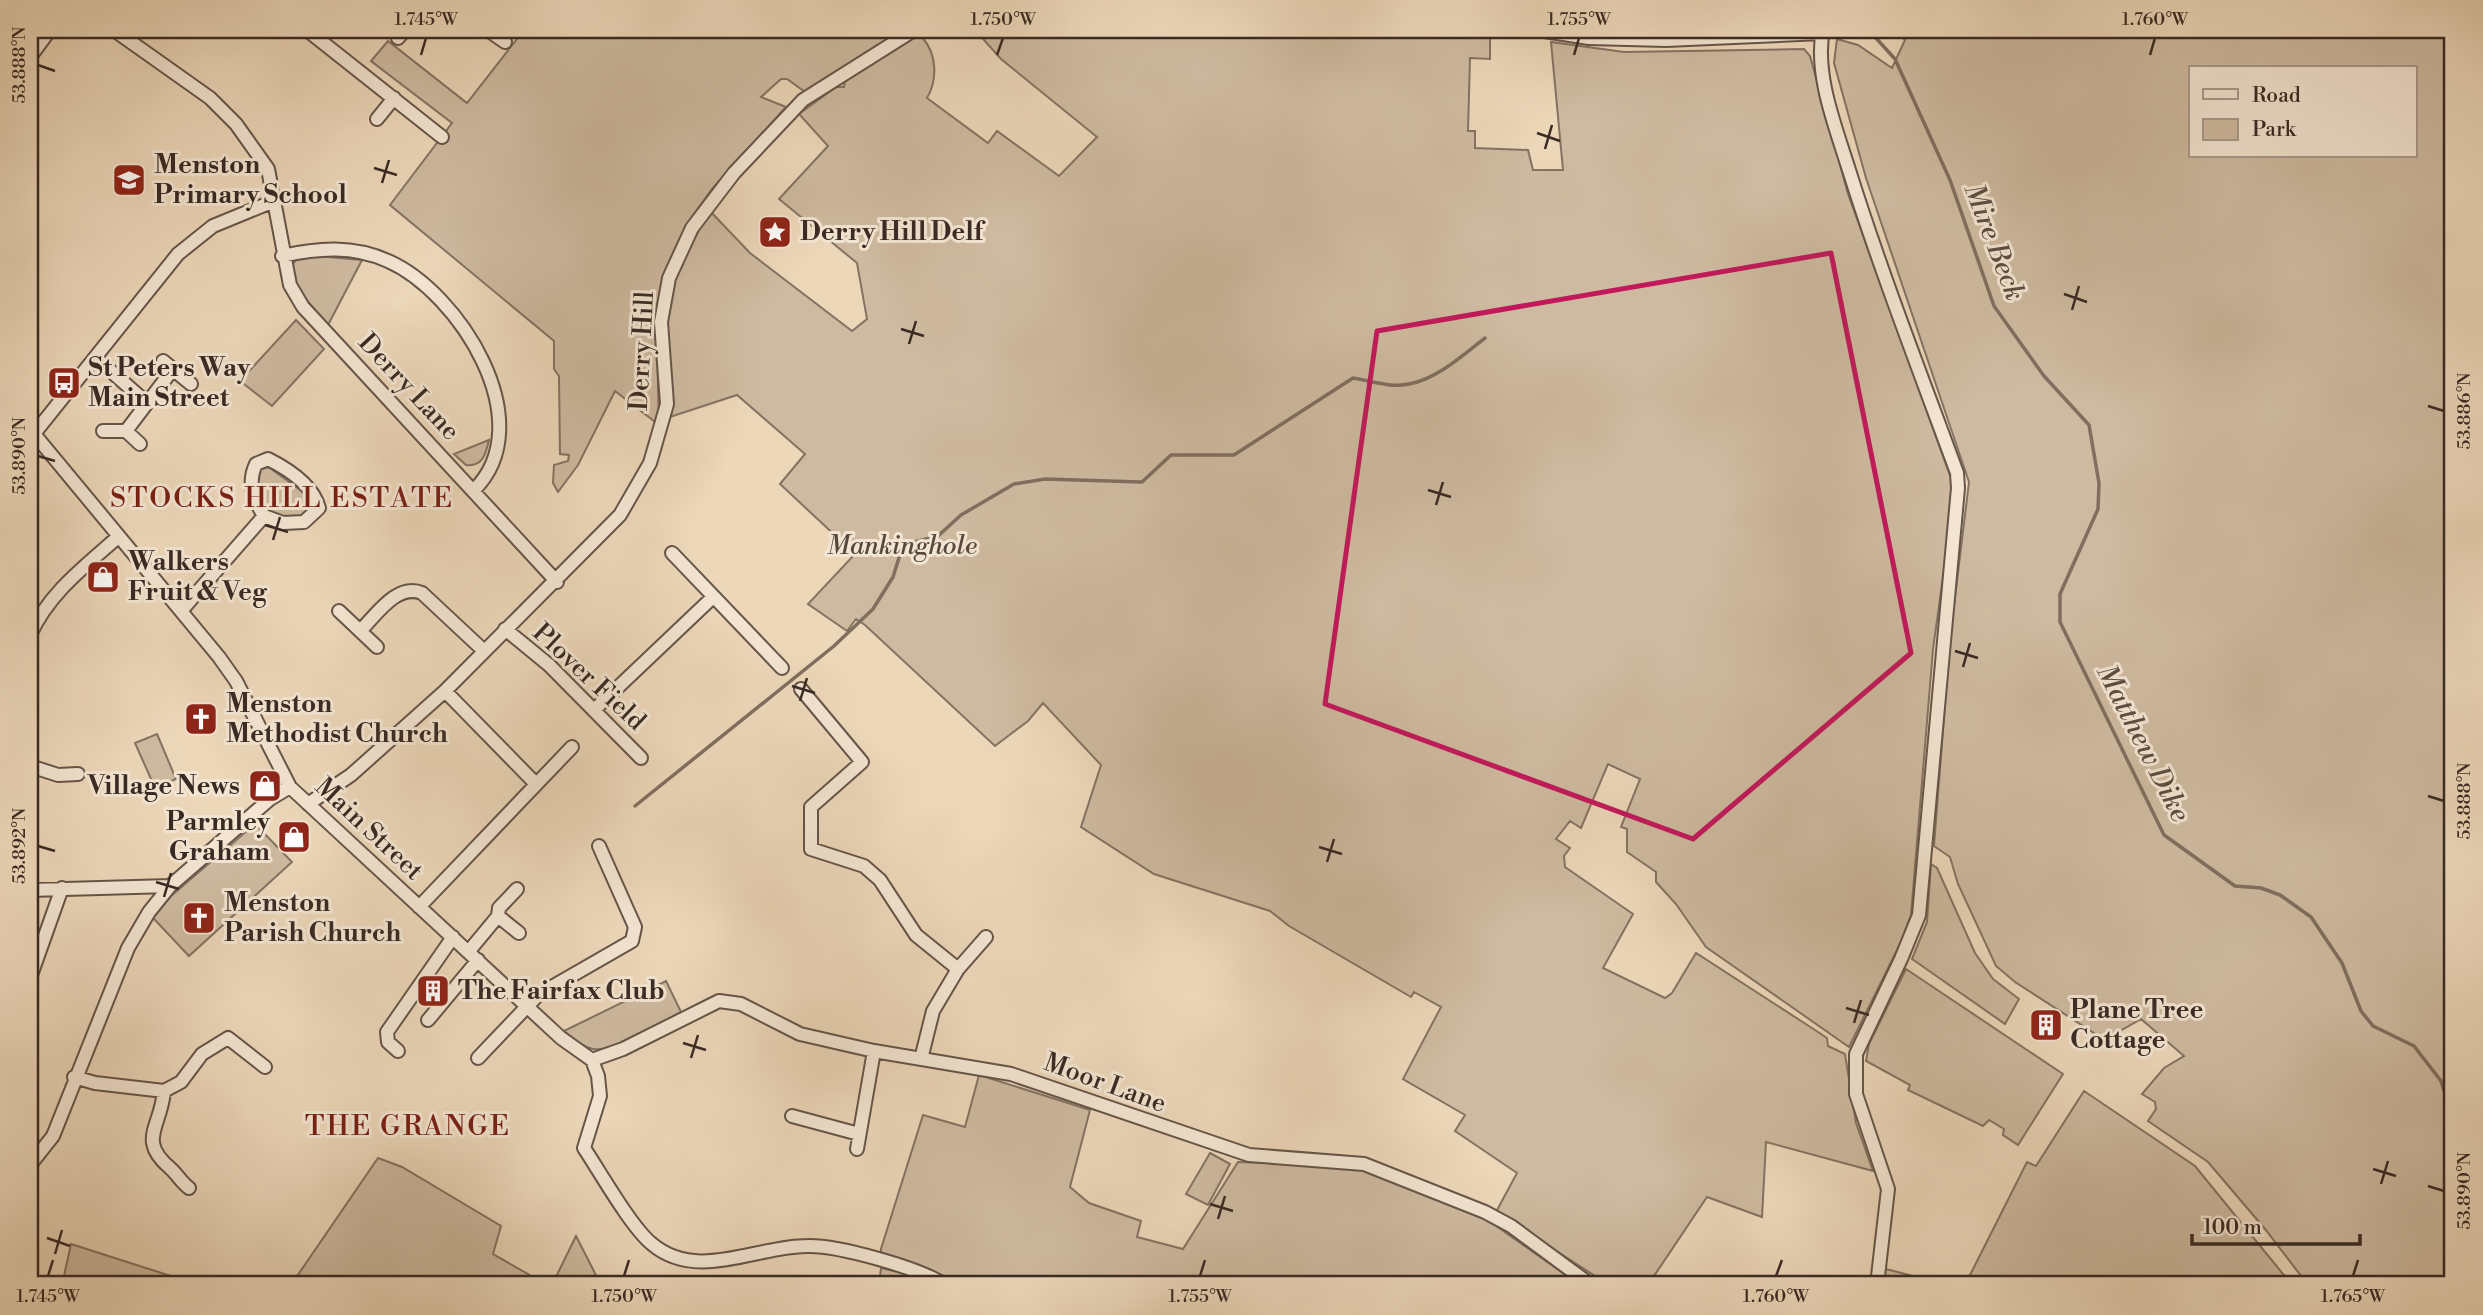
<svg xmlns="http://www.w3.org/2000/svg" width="2483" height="1315" viewBox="0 0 2483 1315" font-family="'Libre Bodoni',serif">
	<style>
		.green { fill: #cebaa0; stroke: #847262; stroke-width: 2; fill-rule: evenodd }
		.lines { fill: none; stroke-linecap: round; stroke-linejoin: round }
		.stream { stroke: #806e5f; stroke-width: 3.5 }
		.minor-casing { stroke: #665549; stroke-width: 16 }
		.minor { stroke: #f3e5d2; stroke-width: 12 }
		.marked { fill: none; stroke: #c2185b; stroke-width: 5; stroke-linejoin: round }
		.ticks { fill: none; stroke: #392a24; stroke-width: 2.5 }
		.labels { text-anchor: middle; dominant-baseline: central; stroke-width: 6; stroke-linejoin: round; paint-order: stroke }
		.poi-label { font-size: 26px; font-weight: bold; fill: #392a24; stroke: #f3e5d2; text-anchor: start }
		.street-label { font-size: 26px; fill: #392a24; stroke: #f3e5d2 }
		.park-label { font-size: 26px; font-style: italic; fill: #57473d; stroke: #f3e5d2 }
		.water-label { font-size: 28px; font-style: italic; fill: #5c4c41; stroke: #f3e5d2 }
		.neighbourhood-label { font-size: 28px; letter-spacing: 2px; fill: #7a1f14; stroke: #f3e5d2 }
		.neatline { fill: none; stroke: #392a24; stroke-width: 2.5 }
		.ticks-label { font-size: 18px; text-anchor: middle; fill: #392a24 }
	</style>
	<rect width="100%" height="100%" fill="#ecd7b9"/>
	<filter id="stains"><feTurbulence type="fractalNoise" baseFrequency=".00286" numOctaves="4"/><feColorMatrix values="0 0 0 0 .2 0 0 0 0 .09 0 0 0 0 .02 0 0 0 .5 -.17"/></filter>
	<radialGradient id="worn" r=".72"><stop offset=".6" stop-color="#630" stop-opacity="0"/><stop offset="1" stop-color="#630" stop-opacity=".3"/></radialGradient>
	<path class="green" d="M524,30H903L808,94L787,79H781L761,97L786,107L712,189L687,224L673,254L656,308L659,425L615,391L578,465L558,492L553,483L554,465L568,461L569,455L560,454L559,376L554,369V341L390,205L452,123L371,61L388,41L467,103Z
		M975,30H1471L1490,32V59L1470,58L1468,131H1475V148L1528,150L1533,170H1563L1551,42L1624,52L1804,49L1810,56L1848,194L1952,481L1953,505L1933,649L1911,915L1900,944L1849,1047L1706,947L1676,904L1656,882V872L1627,852V829L1621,827L1640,779L1608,764L1581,828L1570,821L1556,839L1570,848L1564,856L1565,867L1633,914L1603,968L1665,998L1672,993L1696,953L1815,1030L1827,1038L1828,1046L1845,1054L1856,1123L1873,1171L1766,1142L1762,1217L1707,1197L1648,1285H1609L1496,1212L1517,1173L1455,1131L1465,1115L1403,1079L1441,1007L1414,992L1411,997L1289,926L1270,911L1154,874L1081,827L1101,765L1043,703L1028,721L995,746L865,625L856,619L847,631L808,604L855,554L780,484L805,454L737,395L670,417C681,382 658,353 662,321C667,281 691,245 710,211L750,253L852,331L867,319L857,263L779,199L828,146L799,114L836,87H844L845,80L914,36L922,37C938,55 937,81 927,98L988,143L997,131L1059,176L1097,137L1001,59Z
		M1893,30H2453V1285H2308L2265,1229L2208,1162L2148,1121L2156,1109L2155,1102L2142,1094L2164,1068L2184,1056L2141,1019L2113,1035H2097L2015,982L1996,966L1958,884L1950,857L1934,846L1950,639L1969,482L1866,178L1834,63L1837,39L1858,45L1892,68L1905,40ZM2191,68H2415V156H2191Z
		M316,256L362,260L328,325L300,293L291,268L296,259Z
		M296,320L324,349L272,406L240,381Z
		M489,440C486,453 483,467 466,465L454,454Z
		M262,467L270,468L307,495L312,508L308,514C267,529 260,507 257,473Z
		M157,734L176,779L155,788L135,743Z
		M255,824L292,862L189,956L153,918L171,896Z
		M1931,864L1937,868L1975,953L1993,979L2019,999L2005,1024L1912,959L1927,922Z
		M1906,969L2063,1074L2018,1145L2003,1135L2004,1129L1989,1120L1983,1126L1908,1090L1910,1085L1866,1061L1869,1044Z
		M666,981L681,1012C660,1023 616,1053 593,1049C582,1047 573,1038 564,1031Z
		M979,1075L1090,1110L1070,1187L1089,1203L1141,1221L1137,1237L1183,1249L1238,1162L1371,1167L1489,1221L1580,1285H958L928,1269L881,1254V1249L923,1115L965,1127Z
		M2084,1091L2195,1166L2292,1285H1965L2027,1162L2036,1166Z
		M1210,1153L1230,1164L1208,1205L1186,1194Z
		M378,1158L402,1167L501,1226L493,1254L547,1285H291Z
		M576,1236L601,1285H552Z
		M71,1244L199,1285H62Z
		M881,1268L911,1275L930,1285H879Z
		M1882,1268L1948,1285H1880Z"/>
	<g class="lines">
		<path class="stream" d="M1857,30L1875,37L1895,59L1950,180L1994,306L2044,376L2089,425L2099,483L2098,509L2060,594V622L2164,835L2235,886L2261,888L2280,895L2311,917L2342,963L2361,1011L2373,1026L2414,1046L2441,1081L2453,1120
			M635,806L834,646L873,609L893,577L903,545L938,536L961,515L1014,484L1045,479L1142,482L1171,455H1234L1353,378C1371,381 1391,388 1409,384C1437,379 1463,355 1485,338"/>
		<defs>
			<path id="minor" d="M114,30L210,98L236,124L268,169L290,285L303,307L557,582
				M307,30L442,137
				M488,30L505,42
				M1538,30L1589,38L1666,40L1822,33
				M1823,30C1814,74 1836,128 1849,170C1881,272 1920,372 1957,473L1958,488L1919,915L1901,959L1856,1054V1094L1888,1189L1877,1285
				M398,38L405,30
				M30,57L50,30
				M377,119L394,98
				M282,256C318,248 353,245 388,261C459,292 542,423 474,490
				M96,358L147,403
				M163,361L191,384
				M30,429L219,657L236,681L290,787L561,1038L592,1060
				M103,431H126L173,369
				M126,431L140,444
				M33,435L178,254L213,226L274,201
				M672,553L782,668
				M181,611L264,516C253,498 247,483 256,464L268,459C288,469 313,485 319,508L304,522L283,523L264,516
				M339,611L377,647
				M505,629L549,665L641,758
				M360,631C377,614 397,583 422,593L483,650
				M30,635C49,593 84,567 118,537
				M801,689L862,762L811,807V849L864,866L880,880L916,935L958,969L933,1011L921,1059
				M445,691L535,783
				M594,710L713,597
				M30,766L58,775L78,774
				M308,804L351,775L445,691L620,515L650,463L667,404L661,322L669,278L692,228L734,173L803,100L914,30
				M30,890L170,886
				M419,907L572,747
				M498,916L519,933
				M469,951L498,916L499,908L517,889
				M958,969L986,937
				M30,978L62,888
				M428,1020L478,960
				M398,1051L388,1042L387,1032L453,937
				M478,1058L538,995L632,941L635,927L599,846
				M592,1060L623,1049L719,1001L741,1004L800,1034L874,1051L1011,1074L1249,1155L1364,1164L1485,1212L1511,1226L1591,1285
				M592,1060L598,1076L600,1096L584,1148C600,1172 631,1227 652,1244C697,1282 756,1246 807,1246C838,1245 919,1268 945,1285
				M74,1077L95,1083L164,1091L181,1082L202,1054L228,1038L265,1067
				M164,1091C161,1127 137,1140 170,1168C177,1174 181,1182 189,1188
				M792,1116L859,1134
				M857,1149L874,1051
				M30,1165L53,1136L128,948L149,912L170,886L270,799L290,787"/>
		</defs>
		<use href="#minor" class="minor-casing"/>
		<use href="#minor" class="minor"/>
	</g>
	<path class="marked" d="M1831,253L1911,653L1693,839L1325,704L1377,331Z"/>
	<path class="ticks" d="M421,55L426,38M997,55L1003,38M1574,55L1579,38M2150,55L2155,38M38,65L55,71M1537,133L1560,141M1545,149L1552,125M374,168L397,175M382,183L389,160M2064,294L2087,302M2072,310L2079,286M901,329L924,336M909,344L916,321M2428,406L2444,411M38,456L55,461M1428,490L1451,497M1436,505L1443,482M265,525L288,532M273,540L280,517M1955,651L1978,658M1963,667L1970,643M792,686L815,693M800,701L807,678M2428,796L2444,801M38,846L55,851M1319,847L1342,854M1327,862L1334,839M156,882L179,889M164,897L171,873M1846,1008L1869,1015M1854,1023L1861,1000M683,1043L706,1050M691,1058L698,1035M2373,1169L2396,1176M2381,1184L2388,1161M2428,1186L2444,1191M1210,1204L1233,1211M1218,1219L1225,1196M47,1238L70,1246M55,1254L62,1230M48,1276L53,1260M624,1276L629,1260M1200,1276L1205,1260M1776,1276L1782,1260M2353,1276L2358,1260"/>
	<defs>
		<symbol id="school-square" viewBox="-11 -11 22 22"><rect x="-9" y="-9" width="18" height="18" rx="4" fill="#8f2418" stroke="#f3e5d2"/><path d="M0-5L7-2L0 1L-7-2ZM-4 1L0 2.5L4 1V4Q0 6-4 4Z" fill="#fff"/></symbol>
		<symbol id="sight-square" viewBox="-11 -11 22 22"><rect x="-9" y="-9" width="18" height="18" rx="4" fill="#8f2418" stroke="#f3e5d2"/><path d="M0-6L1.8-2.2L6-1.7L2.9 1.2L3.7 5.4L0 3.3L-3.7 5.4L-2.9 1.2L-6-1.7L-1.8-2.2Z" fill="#fff"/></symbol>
		<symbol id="bus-square" viewBox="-11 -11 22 22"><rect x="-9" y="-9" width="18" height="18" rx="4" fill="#8f2418" stroke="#f3e5d2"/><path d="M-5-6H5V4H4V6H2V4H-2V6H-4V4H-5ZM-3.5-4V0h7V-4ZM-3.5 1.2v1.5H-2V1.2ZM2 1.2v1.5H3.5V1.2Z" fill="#fff"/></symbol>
		<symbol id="shop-square" viewBox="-11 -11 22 22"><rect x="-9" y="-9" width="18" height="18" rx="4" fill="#8f2418" stroke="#f3e5d2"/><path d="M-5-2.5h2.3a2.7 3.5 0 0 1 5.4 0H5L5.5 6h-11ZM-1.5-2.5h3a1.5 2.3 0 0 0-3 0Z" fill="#fff"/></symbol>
		<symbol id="church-square" viewBox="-11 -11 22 22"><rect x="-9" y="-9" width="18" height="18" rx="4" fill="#8f2418" stroke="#f3e5d2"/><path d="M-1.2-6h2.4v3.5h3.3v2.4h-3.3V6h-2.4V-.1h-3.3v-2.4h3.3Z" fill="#fff"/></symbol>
		<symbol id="building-square" viewBox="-11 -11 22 22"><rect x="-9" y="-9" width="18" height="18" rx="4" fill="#8f2418" stroke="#f3e5d2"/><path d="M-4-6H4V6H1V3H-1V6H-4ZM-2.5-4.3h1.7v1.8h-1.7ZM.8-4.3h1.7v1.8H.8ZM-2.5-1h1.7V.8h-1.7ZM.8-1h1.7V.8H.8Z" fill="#fff"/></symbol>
	</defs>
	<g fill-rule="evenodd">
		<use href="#school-square" x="110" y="161" width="38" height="38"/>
		<use href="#sight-square" x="756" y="213" width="38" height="38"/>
		<use href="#bus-square" x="45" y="364" width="38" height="38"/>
		<use href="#shop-square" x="84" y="558" width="38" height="38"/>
		<use href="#church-square" x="182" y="700" width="38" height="38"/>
		<use href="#shop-square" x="246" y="767" width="38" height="38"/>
		<use href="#shop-square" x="275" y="818" width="38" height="38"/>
		<use href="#church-square" x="180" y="899" width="38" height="38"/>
		<use href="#building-square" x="414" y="972" width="38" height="38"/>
		<use href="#building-square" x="2027" y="1006" width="38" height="38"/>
	</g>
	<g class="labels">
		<g class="poi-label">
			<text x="154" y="165">Menston<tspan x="154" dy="30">Primary School</tspan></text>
			<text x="800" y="232">Derry Hill Delf</text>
			<text x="88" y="368">St Peters Way<tspan x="88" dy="30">Main Street</tspan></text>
			<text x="128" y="562">Walkers<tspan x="128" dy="30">Fruit &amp; Veg</tspan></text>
			<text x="226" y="704">Menston<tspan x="226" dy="30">Methodist Church</tspan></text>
			<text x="240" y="786" text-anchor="end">Village News</text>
			<text x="270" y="822" text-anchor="end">Parmley<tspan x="270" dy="30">Graham</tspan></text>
			<text x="224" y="903">Menston<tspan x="224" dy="30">Parish Church</tspan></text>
			<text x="458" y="991">The Fairfax Club</text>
			<text x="2070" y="1010">Plane Tree<tspan x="2070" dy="30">Cottage</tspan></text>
		</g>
		<g class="street-label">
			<text transform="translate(642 351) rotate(-87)">Derry Hill</text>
			<text transform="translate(409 387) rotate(47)">Derry Lane</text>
			<text transform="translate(589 677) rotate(43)">Plover Field</text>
			<text transform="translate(369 829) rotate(43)">Main Street</text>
			<text transform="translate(1105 1083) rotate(20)">Moor Lane</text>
		</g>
		<g class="park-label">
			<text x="902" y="546">Mankinghole</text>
		</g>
		<g class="water-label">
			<text transform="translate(1994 242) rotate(69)">Mire Beck</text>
			<text transform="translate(2143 743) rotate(63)">Matthew Dike</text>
		</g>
		<g class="neighbourhood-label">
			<text x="282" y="498">STOCKS HILL ESTATE</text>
			<text x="408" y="1126">THE GRANGE</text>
		</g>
	</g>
	<rect width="2483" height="1315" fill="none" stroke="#ecd7b9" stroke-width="77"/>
	<rect x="2189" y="66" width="228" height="91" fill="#f3e5d2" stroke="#a99a8c" stroke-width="2"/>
	<rect x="2203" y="89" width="35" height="10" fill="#f3e5d2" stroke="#a99a8c" stroke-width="2"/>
	<text x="2252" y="102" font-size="21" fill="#392a24">Road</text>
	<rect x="2203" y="119" width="35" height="21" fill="#cebaa0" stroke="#a99a8c" stroke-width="2"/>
	<text x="2252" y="136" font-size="21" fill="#392a24">Park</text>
	<path d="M2192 1234v10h168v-10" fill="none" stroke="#392a24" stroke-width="3.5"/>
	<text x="2203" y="1234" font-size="21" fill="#392a24" stroke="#f3e5d2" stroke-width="5" paint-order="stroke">100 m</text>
	<rect x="38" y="38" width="2406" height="1238" class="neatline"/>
	<g class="ticks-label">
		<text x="426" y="25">1.745°W</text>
		<text x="1003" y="25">1.750°W</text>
		<text x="1579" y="25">1.755°W</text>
		<text x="2155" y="25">1.760°W</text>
		<text transform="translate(19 65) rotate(-90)" y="6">53.888°N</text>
		<text transform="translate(2464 411) rotate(-90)" y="6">53.886°N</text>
		<text transform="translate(19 456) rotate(-90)" y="6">53.890°N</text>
		<text transform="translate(2464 801) rotate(-90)" y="6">53.888°N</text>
		<text transform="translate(19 846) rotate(-90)" y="6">53.892°N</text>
		<text transform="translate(2464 1191) rotate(-90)" y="6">53.890°N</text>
		<text x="48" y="1302">1.745°W</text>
		<text x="624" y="1302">1.750°W</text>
		<text x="1200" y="1302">1.755°W</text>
		<text x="1776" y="1302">1.760°W</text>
		<text x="2353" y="1302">1.765°W</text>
	</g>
	<rect width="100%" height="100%" filter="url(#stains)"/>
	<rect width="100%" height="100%" fill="url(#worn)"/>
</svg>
